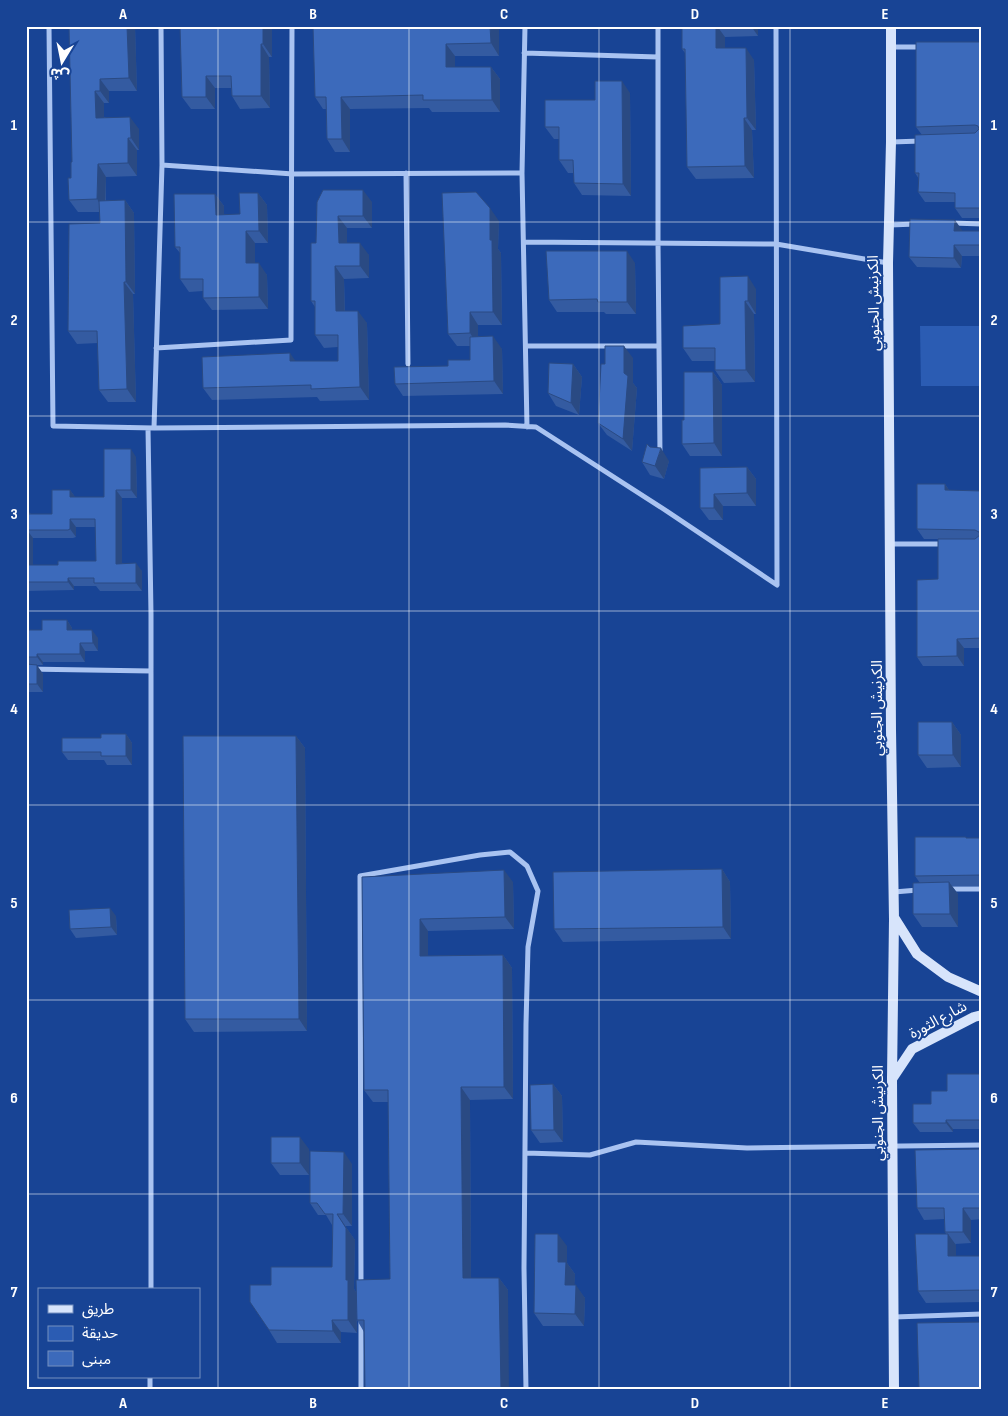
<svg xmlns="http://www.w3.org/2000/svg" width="1008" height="1416" viewBox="0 0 1008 1416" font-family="'Sofia Sans Condensed','Noto Sans Arabic',sans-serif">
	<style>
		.green { fill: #2b5cb3 }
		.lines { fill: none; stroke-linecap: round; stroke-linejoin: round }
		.minor { stroke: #a9c3f1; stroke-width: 5 }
		.secondary { stroke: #d7e4fb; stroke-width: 10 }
		.wall { fill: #345ba1; fill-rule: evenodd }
		.shaded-wall { fill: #2a4a83 }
		.building { fill: #3c6abb; stroke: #2a4a83; fill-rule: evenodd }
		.grid { fill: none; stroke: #fff; stroke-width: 1; stroke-opacity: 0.55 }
		.labels { text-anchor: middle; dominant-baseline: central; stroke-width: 4; stroke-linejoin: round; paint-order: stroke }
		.street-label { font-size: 15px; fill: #fff; stroke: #184495 }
		.neatline { fill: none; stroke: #fff; stroke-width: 2 }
		.grid-label { font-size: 16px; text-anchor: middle; font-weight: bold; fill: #fff }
	</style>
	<rect width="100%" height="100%" fill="#184495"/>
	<path class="green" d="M920,326H982V386H921Z"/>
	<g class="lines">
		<path class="minor" d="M49,26L53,426L154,428L505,425L536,427L662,508L777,585
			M525,26L522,173L527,427
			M658,26V242L660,454
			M776,26L777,585
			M891,47H921
			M524,53L658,57
			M891,142L921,141
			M162,165L293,174L522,173
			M406,173L408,364
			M952,223L982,224
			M890,225L916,224
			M524,242L776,244L888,263
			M526,346H659
			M156,348L291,340L292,26
			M148,428L151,614V1290
			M154,428L162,165L161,26
			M891,544H943
			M26,669L151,671
			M949,889H982
			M894,892L918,890
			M526,1153L590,1155L636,1142L747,1148L982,1145
			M361,1284L360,876L480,855L510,852L527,866L538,891L528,947L526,1024L524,1268L526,1390
			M894,1317L982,1314
			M361,1320V1390
			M150,1390V1377"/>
		<path class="secondary" d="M891,26V142L888,263L891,730L894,919L892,1079L894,1390
			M895,919L917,954L948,977L982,992
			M892,1079L912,1049L974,1017L982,1015"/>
	</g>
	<path class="wall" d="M69,26H135L137,91H109V103H104V117L139,129V150H137V176L106,177V201L125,200L134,213L135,294H133L136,402H108L99,390L98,343L77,344L68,331L100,223V212H78L69,200L72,162Z
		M180,26H272V57H269L270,108L240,109L232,96L231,88H215V109H191L182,97Z
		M313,26H499V56H455V67H491L500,79V112H432L429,108L350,109V152H335L327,139L326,109H323L315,97Z
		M682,26H758V36L725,37V48L754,60L756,130H752L754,178L696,179L687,167L685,53L682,49Z
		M921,26H936V29H922Z
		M982,42V218H962L955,208V202H925L918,192L919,179L915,173L922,135L916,127Z
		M630,93L631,196L582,195L574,183V173H568L559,160V139H554L545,127L595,100Z
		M323,190L372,202V228H347V243L369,255V278L344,279L345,311L367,323L369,400L320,401L317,397L212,400L203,388L296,361H338V347L324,348L315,335V307L311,301L316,243Z
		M258,193L267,205L268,243H255V263L267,275L268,309L212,310L203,298V291L189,292L180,279V253L175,247L215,194L224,206V215L240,214Z
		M499,221L498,249L501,253L502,325H478V336L502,349L503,394L403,396L395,384L448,366L470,360V346H457L448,334Z
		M962,230V231H982V256H962L961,268L917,267L909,257Z
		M635,263L636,314H606L604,312H557L549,300Z
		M756,289V314H754L755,382L724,383L715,370V361H692L683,348L720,324Z
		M633,358V383L637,388L632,451L607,435L598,423L605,364Z
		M573,364L582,377L579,415L556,406L548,393Z
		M713,372L722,385V456H690L682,444L684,420Z
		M136,457L137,498H122V563L142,571V591H100L96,586H74V590L26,591V510L31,514H52L70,490L75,497H104ZM76,527H96V561L58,565H33V538H73L76,537Z
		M669,461L664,479L650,475L642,462Z
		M747,467L756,479V506H723V520H709L700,508V468Z
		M945,484L949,490L982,491V648H964V666H923L917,657L938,579V539H924L917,529Z
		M67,620L72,628V630L98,638V651H85V662H43V665H36L43,674V692H26V630H42Z
		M952,722L961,735V767L927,768L918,755Z
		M126,734L132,743V765H107L104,760H68L62,752L101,738Z
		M296,736L305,748L307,1031L194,1032L185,1019Z
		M966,838H982V886H952L958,894V927H922L913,914L920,883L915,876Z
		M722,869L730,882L731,939L563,942L554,929Z
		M362,877L513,882L514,929L428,931V956L503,955L512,968L513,1099L470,1100L471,1278H499L508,1290L364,1332L357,1320L390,1279L388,1102H373L364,1090Z
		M116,916L117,935L76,938L70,929Z
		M982,1074V1129H953V1132H920L913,1123L931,1104L947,1091Z
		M553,1084L562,1096L563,1142L540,1143L531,1130Z
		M309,1149V1175H280L271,1163Z
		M982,1149V1219L971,1220V1243L955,1244L956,1245V1256H982V1302L926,1303L918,1291L946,1234L945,1232V1219L924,1220L917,1208Z
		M352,1164V1226H345L355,1240L354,1289L356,1292L357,1333L341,1332V1343H277L269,1330L271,1285L332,1267V1225L326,1215H318L310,1203Z
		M567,1246V1263L575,1274L574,1285L585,1298L584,1326H543L534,1313Z"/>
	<path class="shaded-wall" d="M127,26H135L137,91L129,78Z
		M263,26H272V57L263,44Z
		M490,26H499V56L491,43Z
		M716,26H717L725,37V60L716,48Z
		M751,26H758V36Z
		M261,44L269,57L270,108L261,96Z
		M446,44L455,56V80L446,67Z
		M746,48L754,60L756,130L747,118Z
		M491,67L500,79V112L492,100Z
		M206,76L215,88V109L206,97Z
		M100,79L109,91V103L100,91Z
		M622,81L630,93L631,196L623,184Z
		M95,91L104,103V130L96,118Z
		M341,97L350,109V152L342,139Z
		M130,117L139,129V150L131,138Z
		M744,118L752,130L754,178L745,166Z
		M128,138L137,150V176L128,163Z
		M98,164L106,177L105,212L97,199Z
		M363,190L372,202V228L363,216Z
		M258,193L267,205L268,243L259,231Z
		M215,194L224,206V227L216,215Z
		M125,200L134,213L135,294L126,282Z
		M490,208L499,221L498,249L501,253L502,325L493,312L490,240Z
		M338,216L347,228V256L339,243Z
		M955,220L962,230V241L954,231Z
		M246,231L255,243V276L246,263Z
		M360,243L369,255V278L360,266Z
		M954,245L962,256L961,268L954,258Z
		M627,251L635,263L636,314L627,302Z
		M259,263L267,275L268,309L259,297Z
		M335,266L344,279L345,323L336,311Z
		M748,276L756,289V314L748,301Z
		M124,282L133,294L136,402L127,389Z
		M745,301L754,314L755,382L746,370Z
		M358,311L367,323L369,400L360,387Z
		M470,312L478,325V346L470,333Z
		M493,336L502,349L503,394L494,381Z
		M624,346L633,358V383L637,388L632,451L623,439Z
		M290,353L299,366L290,361Z
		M573,364L582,377L579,415L571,403Z
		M713,372L722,385V456L714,443Z
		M661,448L669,461L664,479L655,466Z
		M131,449L136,457L137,498L131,490Z
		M747,467L756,479V506L747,493Z
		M945,484L951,493L945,490Z
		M70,490L76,498L70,497Z
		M116,490L122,498V572L116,564Z
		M714,494L723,506V520L714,508Z
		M70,519L76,527V537L70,529Z
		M27,530L33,538V573L28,565Z
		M136,563L142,571V591L136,583Z
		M68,578L74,586V590L68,582Z
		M67,620L72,628V638L67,630Z
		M92,630L98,638V651L93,643Z
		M957,639L964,648V666L957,656Z
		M80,643L85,651V662L80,654Z
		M37,654L43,662V665L37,657Z
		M37,665L43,674V692L37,684Z
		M952,722L961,735V767L953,755Z
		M126,734L132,743V765L126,756Z
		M296,736L305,748L307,1031L299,1019Z
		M722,869L730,882L731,939L723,927Z
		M504,870L513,882L514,929L505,917Z
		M949,882L958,894V927L950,914Z
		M110,908L116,916L117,935L111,927Z
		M420,919L428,931V968L420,956Z
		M503,955L512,968L513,1099L504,1087Z
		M553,1084L562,1096L563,1142L554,1130Z
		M461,1087L470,1100L471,1291L463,1278Z
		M946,1120L953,1129V1132L946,1123Z
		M300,1137L309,1149V1175L300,1163Z
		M344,1152L352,1164V1226L343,1214Z
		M963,1208L971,1220V1243L963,1232Z
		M337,1214L355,1240L354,1289L356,1292L357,1333L348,1320L346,1280Z
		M558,1234L567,1246V1263L575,1274L574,1298L565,1285L558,1262Z
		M948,1234L956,1245V1267L948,1256Z
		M499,1278L508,1290L509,1390H501Z
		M576,1285L585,1298L584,1326L575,1314Z
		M332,1320L341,1332V1343L333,1331Z"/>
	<path class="building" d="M69,26H127L129,78L100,79V91H95L96,118L130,117L131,138H128V163L98,164L97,199L69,200L68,178H71V162H72Z
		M180,26H263V44H261V96H232L231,76H206V97H182Z
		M313,26H490L491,43L446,44V67H491L492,100H423V95L341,97L342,139H327L326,97H315Z
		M682,26H716V48H746L747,118H744L745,166L687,167L685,49H682Z
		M916,42H982V208H955V193L918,192L919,173H915V135L975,133L979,129L978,126L975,125L916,127Z
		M595,81H622L623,184L574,183L573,160H559V127H545V100H595Z
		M323,190H363V216H338L339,243H360V266H335L336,311H358L360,387L311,389V385L203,388L202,357L290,353V361H338V335H315V301H311V243H316L317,202Z
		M476,192L490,208V240H492L493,312H470V333L448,334L442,193Z
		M239,193H258L259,231H246V263H259V297L203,298V279H180V247H175L174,194H215L216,215L240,214Z
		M125,200L126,282H124L127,389L99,390L97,331H68L69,224L100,223L99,201Z
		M910,219L955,220L954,231H982V245H954V258L909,257Z
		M546,251H627V302H598L597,299L549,300Z
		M748,276V301H745L746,370H715V348H683V326L720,324V277Z
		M493,336L494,381L395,384L394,367L448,366V360H470V337Z
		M605,346H624V373L628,376L623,439L598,423L601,364H605Z
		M549,363L573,364L571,403L548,393Z
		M684,372H713L714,443L682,444V420H684Z
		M647,444L650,447L661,448L655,466L642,462Z
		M104,449H131V490H116V564L136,563V583H94V578H68V582H26V510H28V514H52V490H70V497H104ZM70,519H95L96,561H58V565H28L27,530H68L70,529Z
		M747,467V493L714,494V508H700V468Z
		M917,484H945V490L982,491V638L957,639V656L917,657V580L938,579V539H975L980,535L979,532L975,530L917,529Z
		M42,620H67V630H92L93,643H80V654H37V657H26V630H42Z
		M26,664L37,665V684H26Z
		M918,722H952L953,755H918Z
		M101,734H126V756H101V752H62V738H101Z
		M183,736H296L299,1019H185Z
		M915,837H966V838H982V875L915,876Z
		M722,869L723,927L554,929L553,872Z
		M504,870L505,917L420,919V956L503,955L504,1087H461L463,1278H499L501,1390H365L364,1320H357L356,1280L390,1279L388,1090H364L362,877Z
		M949,882L950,914H913V883Z
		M110,908L111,927L70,929L69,910Z
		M947,1074H982V1120H946V1123H913V1104H931V1091H947Z
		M553,1084L554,1130H531L530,1085Z
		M271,1137H300V1163H271Z
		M982,1149V1208H963V1232H945L944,1208H917L915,1150Z
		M310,1151L344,1152L343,1214H337L346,1228V1280H348V1320H332L333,1331L269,1330L250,1302V1285H271V1267H332L333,1214H325L317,1203H310Z
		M535,1234H558V1262H566L565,1285H576L575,1314L534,1313Z
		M915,1234H948V1256H982V1290L918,1291Z
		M982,1322V1390H919L917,1323Z"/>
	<path class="grid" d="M218,26V1390M409,26V1390M599,26V1390M790,26V1390M26,222H982M26,416H982M26,611H982M26,805H982M26,1000H982M26,1194H982"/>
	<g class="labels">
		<g class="street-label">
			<text transform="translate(874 303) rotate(-91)">الكرنيش الجنوبي</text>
			<text transform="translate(877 708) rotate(-90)">الكرنيش الجنوبي</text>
			<text transform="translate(938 1020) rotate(-28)">شارع الثورة</text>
			<text transform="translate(878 1113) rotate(-90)">الكرنيش الجنوبي</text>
		</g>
	</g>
	<rect width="1008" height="1416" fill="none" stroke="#184495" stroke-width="55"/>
	<rect x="38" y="1288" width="162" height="90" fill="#184495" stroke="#748fbf"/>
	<rect x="48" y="1305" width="25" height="8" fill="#d7e4fb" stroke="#748fbf"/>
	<text x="82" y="1314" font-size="15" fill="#ffffff">طريق</text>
	<rect x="48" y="1326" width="25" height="15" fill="#2b5cb3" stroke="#748fbf"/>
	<text x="82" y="1338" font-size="15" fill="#ffffff">حديقة</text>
	<rect x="48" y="1351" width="25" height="15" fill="#3c6abb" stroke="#748fbf"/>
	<text x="82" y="1364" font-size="15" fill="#ffffff">مبنى</text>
	<g transform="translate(62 62) rotate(190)" stroke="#184495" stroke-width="4" paint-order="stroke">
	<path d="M0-4L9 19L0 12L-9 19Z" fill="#ffffff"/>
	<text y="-8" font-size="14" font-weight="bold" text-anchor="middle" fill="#ffffff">ش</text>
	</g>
	<rect x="28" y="28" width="952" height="1360" class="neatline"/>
	<g class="grid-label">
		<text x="123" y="19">A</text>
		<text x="313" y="19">B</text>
		<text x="504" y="19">C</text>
		<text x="695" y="19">D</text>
		<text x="885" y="19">E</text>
		<text x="14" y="130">1</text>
		<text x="994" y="130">1</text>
		<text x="14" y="325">2</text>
		<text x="994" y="325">2</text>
		<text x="14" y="519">3</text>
		<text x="994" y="519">3</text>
		<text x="14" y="714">4</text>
		<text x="994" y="714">4</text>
		<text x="14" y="908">5</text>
		<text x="994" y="908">5</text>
		<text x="14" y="1103">6</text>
		<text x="994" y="1103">6</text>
		<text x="14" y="1297">7</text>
		<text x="994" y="1297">7</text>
		<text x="123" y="1408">A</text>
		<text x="313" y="1408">B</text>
		<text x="504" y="1408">C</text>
		<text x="695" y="1408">D</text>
		<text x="885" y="1408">E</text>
	</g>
</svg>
